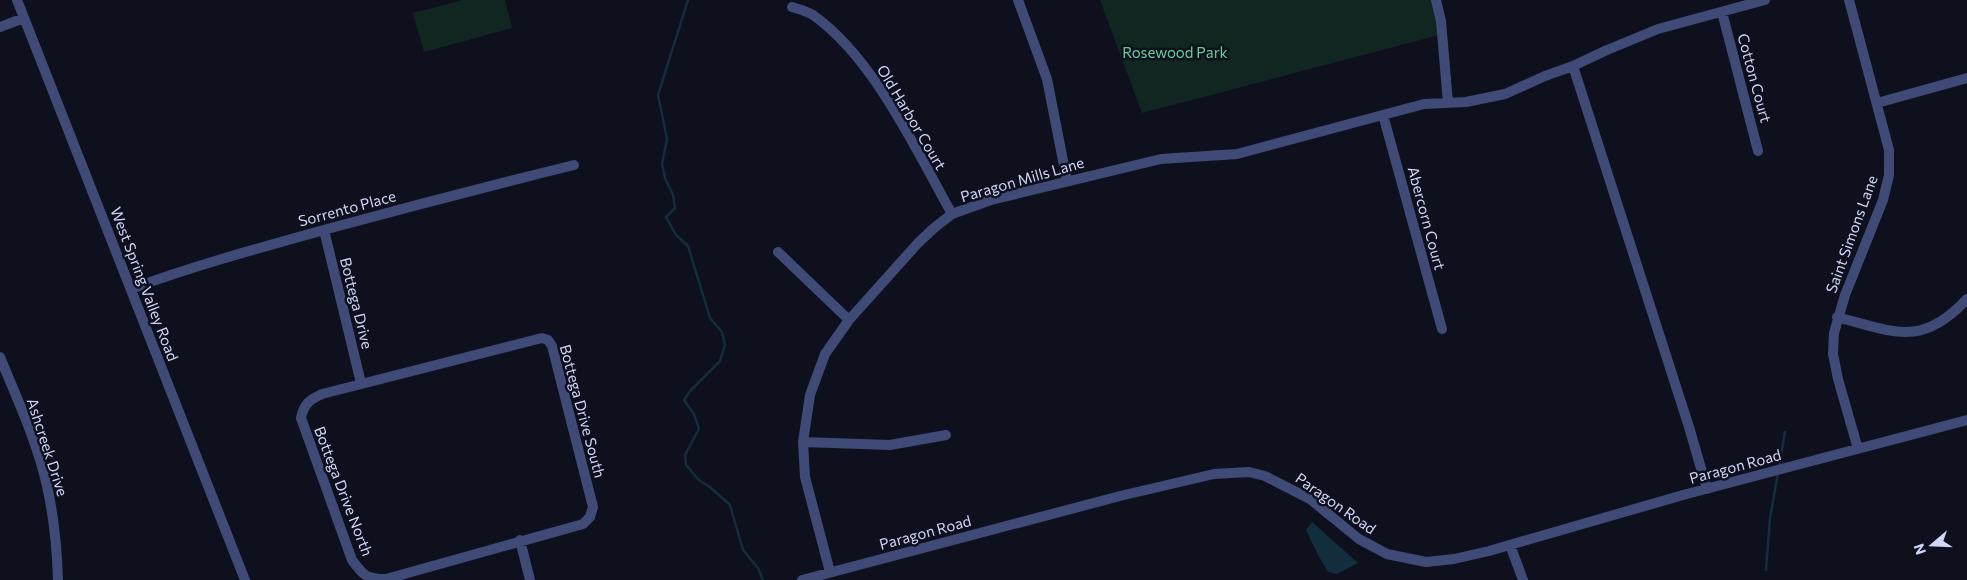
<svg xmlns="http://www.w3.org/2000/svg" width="1967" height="580" viewBox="0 0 1967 580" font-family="Commissioner,sans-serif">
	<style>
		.green { fill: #122621 }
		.water { fill: #122e3d }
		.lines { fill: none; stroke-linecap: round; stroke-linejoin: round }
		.stream { stroke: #122e3d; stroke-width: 2.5 }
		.minor { stroke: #3f4a77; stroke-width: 10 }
		.labels { text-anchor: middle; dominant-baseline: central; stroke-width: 5; stroke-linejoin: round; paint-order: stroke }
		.park-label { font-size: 15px; fill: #66d09b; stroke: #0e101d }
		.street-label { font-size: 15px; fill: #d0d6f9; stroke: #0e101d }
	</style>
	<rect width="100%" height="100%" fill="#0e101d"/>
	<path class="green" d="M463,0H505L512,28L424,52L413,13Z
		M1100,0H1436L1443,34L1142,113Z"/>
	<path class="water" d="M1312,522L1358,563L1337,574L1328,572L1318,555L1306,530Z"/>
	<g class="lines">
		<path class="stream" d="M688,0L658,95L667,139L662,164L665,178L673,195L675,208L666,217L676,235L688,246L710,318L722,332L725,345L720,361L691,390L684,400L694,414L699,429L685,455L686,465L699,480L710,487L730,505L743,550L758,568L763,580
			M1779,468L1785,432
			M1766,570L1770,518L1778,473"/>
		<path class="minor" d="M17,0L245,580
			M1018,0L1047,79L1067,181
			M1436,0L1441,21L1448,103
			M1849,0L1889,150V175L1883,200L1845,295L1834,333L1833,354L1838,379L1858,449
			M792,7C798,9 807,11 813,15C874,58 916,150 952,214
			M1722,12L1758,151
			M0,27L24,18
			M1877,103L1967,78
			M1383,115L1442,329
			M324,230L361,383
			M778,252L849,320
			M131,289C196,265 263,247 331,228C412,206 493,185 574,165
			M1837,317C1894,332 1922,348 1967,299
			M542,338L548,340L552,346L593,507L590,517L583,524L386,579C366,579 363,575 352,560L301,418C304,404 309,400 322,394Z
			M0,357C17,399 37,441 47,486C54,517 57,548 58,580
			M803,442L890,445L946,435
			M1707,489L1689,427L1573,66L1607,50L1658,29L1765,0
			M520,540L530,580
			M1510,545L1523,580
			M830,572L805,477L803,442L810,395L825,354L849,320L918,243L934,228L952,214L991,200L1161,159L1237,154L1424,104L1466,102L1505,94L1545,76L1573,66
			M802,580L1120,496L1214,474L1249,472L1265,476L1310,499L1359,539L1387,554L1426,562L1454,559L1489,551L1683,495L1967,420"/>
	</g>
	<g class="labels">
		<g class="park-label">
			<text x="1175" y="52">Rosewood Park</text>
		</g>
		<g class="street-label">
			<text transform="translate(1755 78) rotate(75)">Cotton Court</text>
			<text transform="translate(912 117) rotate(59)">Old Harbor Court</text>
			<text transform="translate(1022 179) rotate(-16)">Paragon Mills Lane</text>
			<text transform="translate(347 208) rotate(-15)">Sorrento Place</text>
			<text transform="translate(1427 218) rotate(75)">Abercorn Court</text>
			<text transform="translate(1851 234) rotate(-70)">Saint Simons Lane</text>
			<text transform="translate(145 284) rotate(69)">West Spring Valley Road</text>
			<text transform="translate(357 303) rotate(76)">Bottega Drive</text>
			<text transform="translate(583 411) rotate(75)">Bottega Drive South</text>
			<text transform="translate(48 447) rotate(72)">Ashcreek Drive</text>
			<text transform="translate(1735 466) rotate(-15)">Paragon Road</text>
			<text transform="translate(344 491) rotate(69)">Bottega Drive North</text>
			<text transform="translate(1336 503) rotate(35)">Paragon Road</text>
			<text transform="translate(925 532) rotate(-15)">Paragon Road</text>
		</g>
	</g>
	<g transform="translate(1932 545) rotate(251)" stroke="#0e101d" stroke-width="4" paint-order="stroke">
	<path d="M0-4L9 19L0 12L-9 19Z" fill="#d0d6f9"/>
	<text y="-8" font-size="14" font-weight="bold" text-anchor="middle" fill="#d0d6f9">N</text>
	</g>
</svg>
